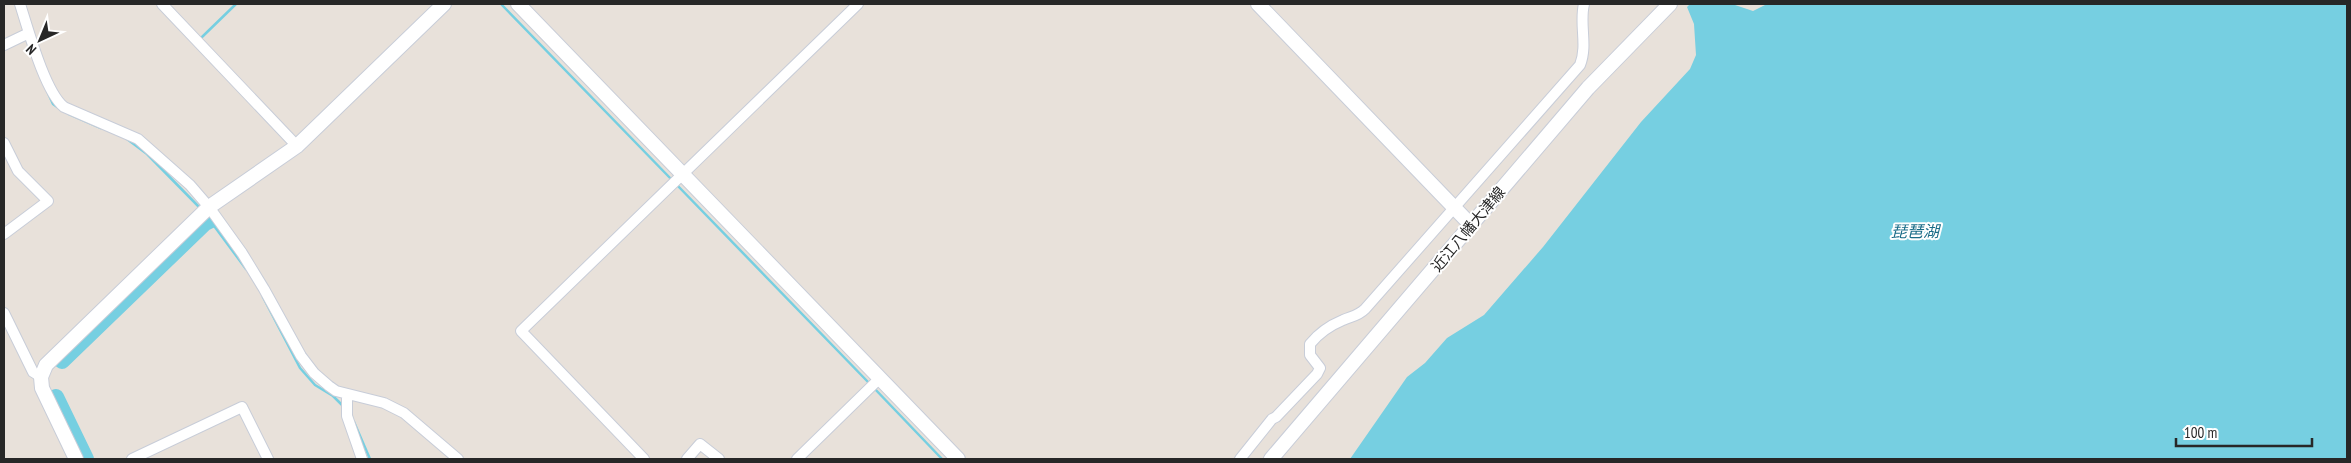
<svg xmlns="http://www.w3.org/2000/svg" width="2351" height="463" viewBox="0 0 2351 463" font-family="'PT Sans Narrow','Noto Sans JP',sans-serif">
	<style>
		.water { fill: #76cfe1 }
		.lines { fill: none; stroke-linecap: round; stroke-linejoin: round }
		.stream { stroke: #76cfe1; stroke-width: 2.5 }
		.river { stroke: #76cfe1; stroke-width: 16 }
		.street-casing { stroke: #c8cdd8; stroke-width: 12 }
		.secondary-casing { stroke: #c8cdd8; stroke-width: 16 }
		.street { stroke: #fff; stroke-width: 10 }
		.secondary { stroke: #fff; stroke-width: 14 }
		.labels { text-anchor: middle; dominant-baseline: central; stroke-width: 4; stroke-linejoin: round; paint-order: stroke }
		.street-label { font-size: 15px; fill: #272727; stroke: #fff }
		.water-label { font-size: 16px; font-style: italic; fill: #1a6c88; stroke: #fff }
	</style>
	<rect width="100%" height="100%" fill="#e8e1da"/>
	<path class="water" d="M1690,4H1732L1753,11L1767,4H2347V459H1350L1407,377L1425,363L1447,338L1484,315L1543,247L1641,122L1690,69L1696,55L1694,24L1687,7Z"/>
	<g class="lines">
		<path class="stream" d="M501,4L672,180
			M202,37L236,4
			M48,93L53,104L60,109
			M69,114L101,128
			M127,139L147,154L201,209
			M676,184L869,383
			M206,215L246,269
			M263,297L300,368L315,385L333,396L344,407
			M873,387L942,459
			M354,422L370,459"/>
		<path class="river" d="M62,361L205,223L211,220
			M56,397L86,459"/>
		<defs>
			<path id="street" d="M20,4C28,29 45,92 64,107L138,139L190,185L209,207L242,253L264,289L301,356L314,373L329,386L336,391L384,403L404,413L458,459
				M162,4L297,146
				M4,45L29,33
				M4,143L18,171L48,201L4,234
				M4,313L33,372L41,377
				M347,394V416L362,459
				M132,459L242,407L268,459
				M644,459L521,331L858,4
				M687,459L700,444L719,459
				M797,459L880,378
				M1240,459L1272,419L1276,417L1317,374L1320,368L1310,355V344C1318,334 1331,325 1343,320C1352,316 1358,316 1365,309L1580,65C1588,45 1579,24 1584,4"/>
			<path id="secondary" d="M518,4L958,459
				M1258,4L1471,225
				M76,459L42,388L41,377L46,365L209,207L297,146L444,4
				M1271,459L1588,88L1670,4"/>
		</defs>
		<use href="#street" class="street-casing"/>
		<use href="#secondary" class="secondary-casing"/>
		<use href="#street" class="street"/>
		<use href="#secondary" class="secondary"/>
	</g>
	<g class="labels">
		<g class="street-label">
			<text transform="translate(1468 229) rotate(-50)">近江八幡大津線</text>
		</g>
		<g class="water-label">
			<text x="1915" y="231">琵琶湖</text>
		</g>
	</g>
	<rect width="2351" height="463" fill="none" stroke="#272727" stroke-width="10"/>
	<g transform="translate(40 40) rotate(224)" stroke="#ffffff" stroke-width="4" paint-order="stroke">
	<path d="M0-4L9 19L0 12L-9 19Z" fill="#272727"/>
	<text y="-8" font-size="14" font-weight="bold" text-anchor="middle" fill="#272727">N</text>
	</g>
	<path d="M2176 438v8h136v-8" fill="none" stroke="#272727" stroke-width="2.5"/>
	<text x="2184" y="438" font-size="15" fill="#272727" stroke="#ffffff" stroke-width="4" paint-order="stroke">100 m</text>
</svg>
